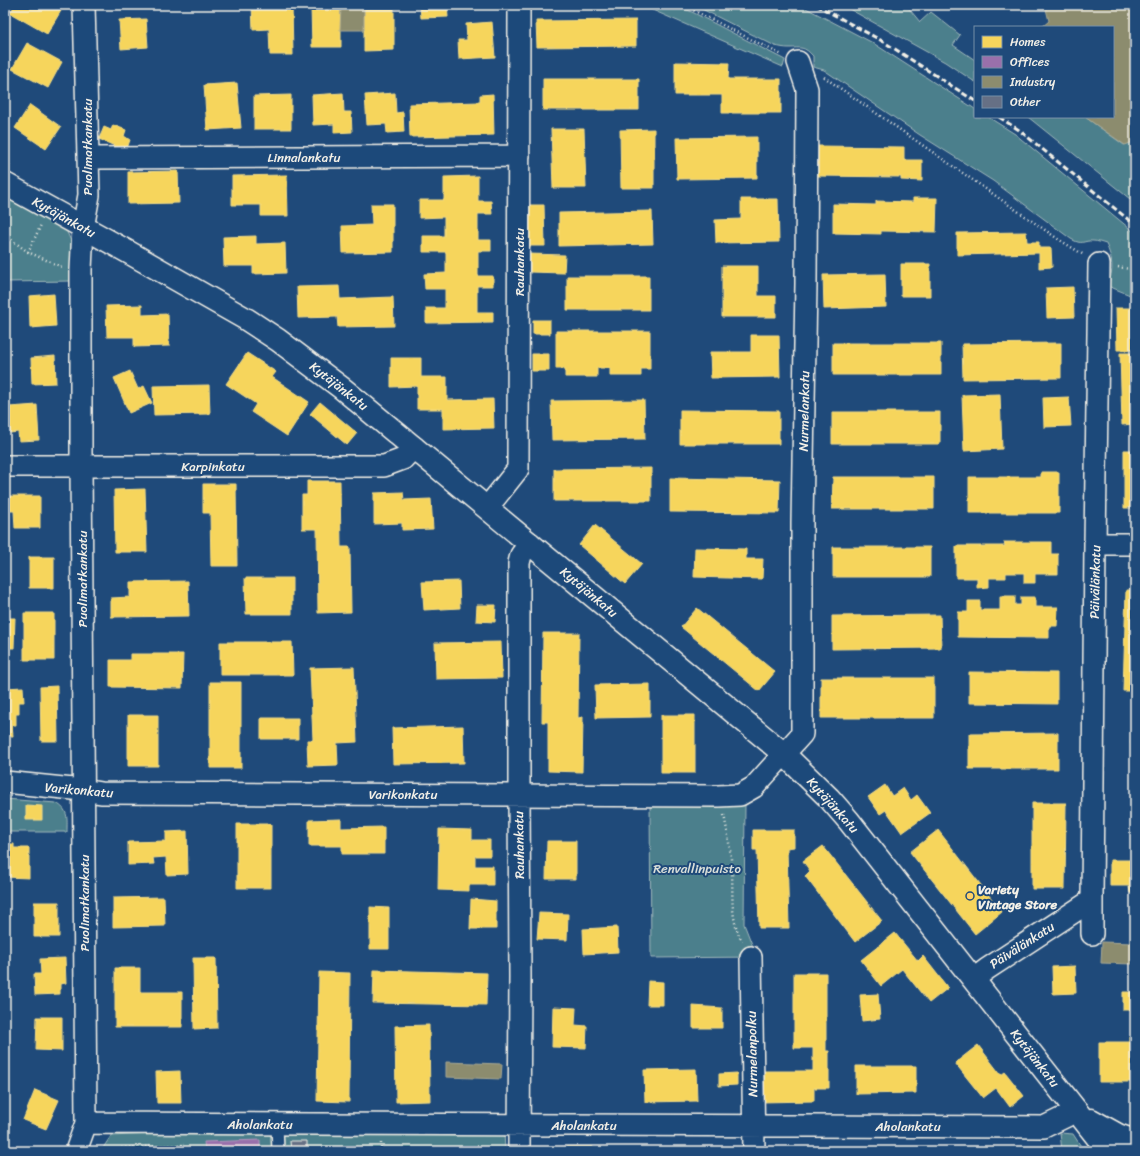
<svg xmlns="http://www.w3.org/2000/svg" width="1140" height="1156" viewBox="0 0 1140 1156" font-family="Sriracha,sans-serif">
	<style>
		.green { fill: #4c7f8c; stroke: #a0b8ba }
		.homes { fill: #f6d55c; stroke: #f5dd86 }
		.offices { fill: #9970ab; stroke: #b497bd }
		.industry { fill: #8c8c6e; stroke: #abaa93 }
		.building { fill: #667085; stroke: #f4f1e8 }
		.lines { fill: none; stroke-linecap: round; stroke-linejoin: round }
		.service-casing { stroke: #f4f1e8; stroke-width: 14 }
		.minor-casing { stroke: #f4f1e8; stroke-width: 24 }
		.tertiary-casing { stroke: #f4f1e8; stroke-width: 25 }
		.path { stroke: #f4f1e8; stroke-width: 2.5; stroke-dasharray: 1 3; stroke-linecap: butt }
		.service { stroke: #1f4a7a; stroke-width: 11 }
		.minor { stroke: #1f4a7a; stroke-width: 21 }
		.tertiary { stroke: #1f4a7a; stroke-width: 22 }
		.rail { stroke: #f4f1e8; stroke-width: 3; stroke-dasharray: 6 3; stroke-linecap: butt }
		.poi-dot { fill: #ffd166; stroke: #1f4a7a; stroke-width: 1.5 }
		.labels { text-anchor: middle; dominant-baseline: central; stroke-width: 4; stroke-linejoin: round; paint-order: stroke }
		.street-label { font-size: 13px; fill: #f4f1e8; stroke: #1f4a7a }
		.park-label { font-size: 13px; fill: #dbe0da; stroke: #1f4a7a }
		.poi-label { font-size: 13px; font-weight: bold; fill: #f4f1e8; stroke: #1f4a7a; text-anchor: start }
	</style>
	<rect width="100%" height="100%" fill="#1f4a7a"/>
	<filter id="ink" filterUnits="userSpaceOnUse"><feTurbulence type="fractalNoise" baseFrequency=".025" numOctaves="2"/><feDisplacementMap in="SourceGraphic" scale="8" xChannelSelector="R" yChannelSelector="G"/><feConvolveMatrix kernelMatrix="1 2 1 2 8 2 1 2 1" color-interpolation-filters="sRGB"/></filter>
	<g filter="url(#ink)">
		<path class="green" d="M641,5H676L694,13L785,60L783,67Z
			M694,5H800L873,43L975,109V117H988L1015,134L1135,233V297L1108,286C1114,269 1113,260 1106,244C1102,243 1098,241 1093,241C1083,240 1083,246 1071,239L993,181L920,135L824,70L813,67V56C804,46 801,48 789,48C784,48 780,47 775,46Z
			M842,5H906L920,22L931,12L960,35L953,45L975,60V82L945,62Z
			M1028,117H1085L1124,145L1135,141V203Z
			M5,194L66,230L71,241L72,281L5,282Z
			M5,799L56,803C69,810 67,818 67,832H5Z
			M650,802L745,803L744,924L757,957L651,958Z
			M504,1131L505,1151H101L111,1136L194,1132Z
			M1060,1133L1073,1134L1084,1151H1062Z"/>
		<path class="homes" d="M15,5H54L62,9L47,34L10,13Z
			M252,5H292L293,55H270L269,29L253,30Z
			M420,5H447L448,17L421,18Z
			M311,7H341V47H312Z
			M364,7H394V50L364,51Z
			M146,19L148,47L121,49L119,20Z
			M636,20V46L537,47L536,21Z
			M492,22L495,57L459,59L458,40H467L466,24Z
			M27,43L62,62L48,88L12,69Z
			M675,62L729,63L728,79H781V113H722V95H675Z
			M543,79H639V110H543Z
			M237,83L241,128L207,130L204,85Z
			M343,93L344,112H351L352,132L334,133V124L313,125L312,95Z
			M395,93L396,113L403,112L404,132L387,133L386,124L367,125L365,95Z
			M493,94L494,135L410,137L409,104L480,102V95Z
			M291,95V129H254V96Z
			M30,105L61,127L46,149L15,128Z
			M113,125L126,130L124,136L130,140L126,151L99,139L104,127L111,130Z
			M551,129H584L586,188H553Z
			M654,129V188H621L620,130Z
			M757,137V178L677,179L676,138Z
			M818,146L904,147V160H922V181L901,180V177L817,176Z
			M178,171L179,203L128,204V172Z
			M287,175L288,216H261V205H232V176Z
			M478,176V201H491L492,214H478V240H491V251H478V276H493V286H477V312H493V322L426,323V308H445V289H425L424,274L446,273V252H423V236H444V217L419,218V200H444V177Z
			M913,198H937L936,232L881,231V234L833,233V204L876,205V201L913,202Z
			M741,199H778L779,242L716,243L715,220L741,219Z
			M371,204H393V252L343,253L342,226L372,225Z
			M528,205H544L545,246H529Z
			M652,211L653,244L559,246V213Z
			M1026,232L1027,242H1039V248H1051L1052,267L1039,268V253L957,255V233Z
			M256,236V244L285,243L286,273L253,274V266H224L223,237Z
			M529,254L565,255L564,273L529,272Z
			M901,264H930V296H901Z
			M722,266H758V296H776V317H722Z
			M885,274L886,307L824,309L823,275Z
			M567,276H649V310H567Z
			M339,286L340,299L393,297L394,326L338,327L337,317L298,318L297,287Z
			M1073,287L1074,317L1047,318L1046,288Z
			M54,294L56,326L30,328L29,296Z
			M142,305V315L168,314L169,346L134,347V337H107L106,306Z
			M1116,308H1135V350H1117Z
			M533,320H550V334H533Z
			M556,331H650V369H641V376H610V368H597V377H565V369H556Z
			M751,335H779L780,377L711,378L710,352H751Z
			M833,343H941V375H833Z
			M1061,343V378L963,379L962,344Z
			M247,353L276,372L272,377L309,402L287,436L251,412L256,404L226,384Z
			M1120,353H1135V424L1122,425Z
			M532,354H549V371H532Z
			M55,356L56,383L32,384L31,358Z
			M391,358H421V377H447V400L493,399L494,428L443,429V409H417V386L391,387Z
			M130,371L138,389L144,386L152,403L129,413L114,378Z
			M209,385L210,414L154,415L153,386Z
			M1000,394L1002,449L964,451L962,395Z
			M1069,397L1071,426L1044,427L1043,398Z
			M644,400L645,439L552,440L551,401Z
			M320,402L357,433L347,445L310,414Z
			M37,405L39,440L19,441L18,432L10,433L9,407Z
			M680,410L779,411V444H680Z
			M832,412H940V444H832Z
			M1124,450H1135V508H1124Z
			M651,468V501H554V469Z
			M1041,472H1059V513H969V477H1041Z
			M833,477H934V509H832Z
			M670,478L780,480L779,513L670,512Z
			M307,481H340L341,547H350L351,612L318,613L317,529H302V495H307Z
			M203,484H236L237,566H211L210,513H203Z
			M145,489L147,552H115L114,490Z
			M403,492L404,500L431,499L433,529L402,530V523L374,524V493Z
			M5,496H40V528H15L14,511H6Z
			M595,525L642,564L625,584L579,545Z
			M1004,542H1051V554H1058V574H1035V583H1024V573H1006V578H989V587L977,588V578H956V546H1005Z
			M833,547H930V577H833Z
			M695,548L746,549V559H763L762,579L694,577Z
			M29,557H54V588H29Z
			M245,578H292V614H246Z
			M188,581L189,616L111,617V598L130,597V582Z
			M459,581L460,608L424,610L422,582Z
			M1126,590H1135V691H1123Z
			M1000,596H1015V605H1021V597H1035V607H1058L1057,626H1049V638L958,637V612H968V601H980V610H1000Z
			M477,605H496L495,622L476,621Z
			M697,608L775,672L759,691L681,627Z
			M24,613H54V660H24Z
			M940,615L941,648L832,649V616Z
			M5,618H15L14,648H5Z
			M543,633H579L578,718L583,717L582,772L548,771V722H542Z
			M220,642H292L293,675H220Z
			M501,642L502,678L436,679L435,643Z
			M130,654H183L182,688L110,687V660H130Z
			M354,667L357,742L337,743L338,765L308,766L307,740H313L310,668Z
			M969,672L1057,673V704L969,703Z
			M821,678H934V718H821Z
			M210,682H241V768H210Z
			M650,684V717L596,718L595,685Z
			M57,686L58,741H41L40,687Z
			M23,687L24,702H19V714H16V725H12L13,736H8L9,749L5,750V688Z
			M1133,713H1135V744H1131Z
			M128,715H158V766H128Z
			M661,715H695V773H661Z
			M261,718H298V739H261Z
			M463,726L464,763L393,764L392,728Z
			M1058,733V769H969V734Z
			M885,785L892,796L903,788L911,800L917,795L930,813L902,833L886,810L880,814L868,797Z
			M1032,803H1066L1065,889H1032Z
			M26,805L42,806V820H26Z
			M341,819V828L384,827V854H342V846H309V820Z
			M237,824H271V888H237Z
			M439,829L472,830V840H490V856H475V866H493V885H469V891L438,890Z
			M753,830H794V847L787,848L789,928H759L757,850H753Z
			M938,830L1002,912L975,934L910,852Z
			M187,831L188,874L167,875L166,857L153,858L154,864L128,865V842L166,841V832Z
			M547,841H576V879H546Z
			M5,844H14V848H29V878L5,877Z
			M823,846L882,921L855,942L805,876L810,871L803,861Z
			M1110,860H1135V893H1130L1129,886H1110Z
			M164,897L165,926L113,927V898Z
			M471,899L496,901V929H470Z
			M34,902H59V937H34Z
			M370,907L389,908V949H370Z
			M539,913L568,914L567,940L537,939Z
			M617,927L618,952L584,954L583,929Z
			M895,933L918,961L923,956L948,988L929,1003L902,969L881,986L861,960Z
			M65,958L66,983L60,984V994L35,995L34,974H41L40,959Z
			M193,958H216L217,1028L194,1029Z
			M1075,966L1076,993L1053,994L1052,967Z
			M115,968H140V992H182V1027H115Z
			M374,970L487,973L486,1005L373,1003Z
			M319,972L350,973L349,1102L317,1101Z
			M794,973H826V1051H829V1088H814V1101L761,1102V1071H813V1048H794Z
			M648,981L663,982V1005H647Z
			M1123,992H1135V1010H1123Z
			M878,994L880,1019L862,1021L860,995Z
			M693,1006L722,1008V1028H693Z
			M553,1007L576,1008L575,1025L587,1026L586,1048L552,1047Z
			M37,1017H62V1051L36,1050Z
			M429,1025L430,1101L396,1102L395,1026Z
			M1129,1037H1135V1082H1099V1042H1129Z
			M978,1045L1001,1075L1005,1072L1024,1096L1010,1107L996,1088L983,1098L955,1063Z
			M856,1066H916V1093L856,1094Z
			M696,1069L697,1101L645,1102L644,1070Z
			M180,1071L181,1103H157L156,1072Z
			M737,1073V1085L719,1086V1074Z
			M35,1090L59,1100L46,1129L23,1120Z
			M567,1147H593V1151H567Z"/>
		<path class="offices" d="M260,1140V1151H205L204,1142Z"/>
		<path class="industry" d="M1045,5H1135V141L1125,145L1085,117H1113V27H1042L1049,21Z
			M341,7H364V30H340Z
			M1102,942L1132,943V964L1101,963Z
			M446,1062L502,1064L501,1079L446,1077Z"/>
		<path class="building" d="M290,1141H307V1151H291Z"/>
		<g class="lines">
			<defs>
				<path id="service" d="M277,1124L278,1151"/>
				<path id="minor" d="M88,158L519,156
					M5,466H384L403,459L414,447
					M487,508L518,469L519,5
					M1095,544H1135
					M5,782L83,790L101,793L718,796L740,795L754,787L802,734V523L806,284L807,89L798,62
					M1092,934V900
					M751,957L754,1151
					M974,979L987,969L1092,900L1095,544L1099,264
					M86,1123L1044,1127L1077,1111
					M76,1151L86,1123L81,466V270L83,228L89,195L84,5
					M519,1151L520,977L519,795V563L521,555L530,543"/>
				<path id="tertiary" d="M5,184L130,253L246,319L278,340L343,389L784,754L829,798L849,821L1097,1137L1115,1151
					M1091,1120L1118,1135L1135,1141"/>
			</defs>
			<use href="#service" class="service-casing"/>
			<use href="#minor" class="minor-casing"/>
			<use href="#tertiary" class="tertiary-casing"/>
			<path class="path" d="M683,5L782,55
				M824,77L1058,239L1084,255
				M5,161L12,165
				M5,235L28,252L62,267
				M28,252L41,225
				M1118,267L1135,270
				M724,815C728,834 731,853 732,872C733,896 730,920 742,941
				M381,1143V1151
				M182,1144L183,1151
				M119,1151L121,1148L182,1145"/>
			<use href="#service" class="service"/>
			<use href="#minor" class="minor"/>
			<use href="#tertiary" class="tertiary"/>
			<path class="rail" d="M816,5L884,42L975,101
				M999,117L1019,130L1135,225"/>
		</g>
	</g>
	<circle class="poi-dot" cx="970" cy="896" r="4"/>
	<g class="labels">
		<g class="street-label">
			<text transform="translate(87 147) rotate(-90)">Puolimatkankatu</text>
			<text x="304" y="157">Linnalankatu</text>
			<text transform="translate(64 217) rotate(29)">Kytäjänkatu</text>
			<text transform="translate(519 262) rotate(-90)">Rauhankatu</text>
			<text transform="translate(339 386) rotate(38)">Kytäjänkatu</text>
			<text transform="translate(804 411) rotate(-89)">Nurmelankatu</text>
			<text x="213" y="466">Karpinkatu</text>
			<text transform="translate(82 579) rotate(-90)">Puolimatkankatu</text>
			<text transform="translate(1095 582) rotate(-89)">Päivälänkatu</text>
			<text transform="translate(589 592) rotate(40)">Kytäjänkatu</text>
			<text transform="translate(79 790) rotate(5)">Varikonkatu</text>
			<text x="403" y="794">Varikonkatu</text>
			<text transform="translate(833 805) rotate(48)">Kytäjänkatu</text>
			<text transform="translate(519 845) rotate(-91)">Rauhankatu</text>
			<text transform="translate(84 903) rotate(-90)">Puolimatkankatu</text>
			<text transform="translate(1022 945) rotate(-33)">Päivälänkatu</text>
			<text transform="translate(752 1054) rotate(-91)">Nurmelanpolku</text>
			<text transform="translate(1035 1058) rotate(52)">Kytäjänkatu</text>
			<text x="260" y="1124">Aholankatu</text>
			<text x="584" y="1125">Aholankatu</text>
			<text x="908" y="1126">Aholankatu</text>
		</g>
		<g class="park-label">
			<text x="697" y="868">Renvallinpuisto</text>
		</g>
		<g class="poi-label">
			<text x="978" y="889">Variety<tspan x="978" dy="15">Vintage Store</tspan></text>
		</g>
	</g>
	<rect width="1140" height="1156" fill="none" stroke="#1f4a7a" stroke-width="20"/>
	<rect x="10" y="10" width="1120" height="1136" fill="none" stroke="#f4f1e8" stroke-width="1.5" filter="url(#ink)"/>
	<rect x="974" y="26" width="140" height="92" fill="#1f4a7a" stroke="#748da6"/>
	<rect x="982" y="36" width="20" height="12" fill="#f6d55c" stroke="#748da6"/>
	<text x="1010" y="46" font-size="12" fill="#f4f1e8">Homes</text>
	<rect x="982" y="56" width="20" height="12" fill="#9970ab" stroke="#748da6"/>
	<text x="1010" y="66" font-size="12" fill="#f4f1e8">Offices</text>
	<rect x="982" y="76" width="20" height="12" fill="#8c8c6e" stroke="#748da6"/>
	<text x="1010" y="86" font-size="12" fill="#f4f1e8">Industry</text>
	<rect x="982" y="96" width="20" height="12" fill="#667085" stroke="#748da6"/>
	<text x="1010" y="106" font-size="12" fill="#f4f1e8">Other</text>
</svg>
